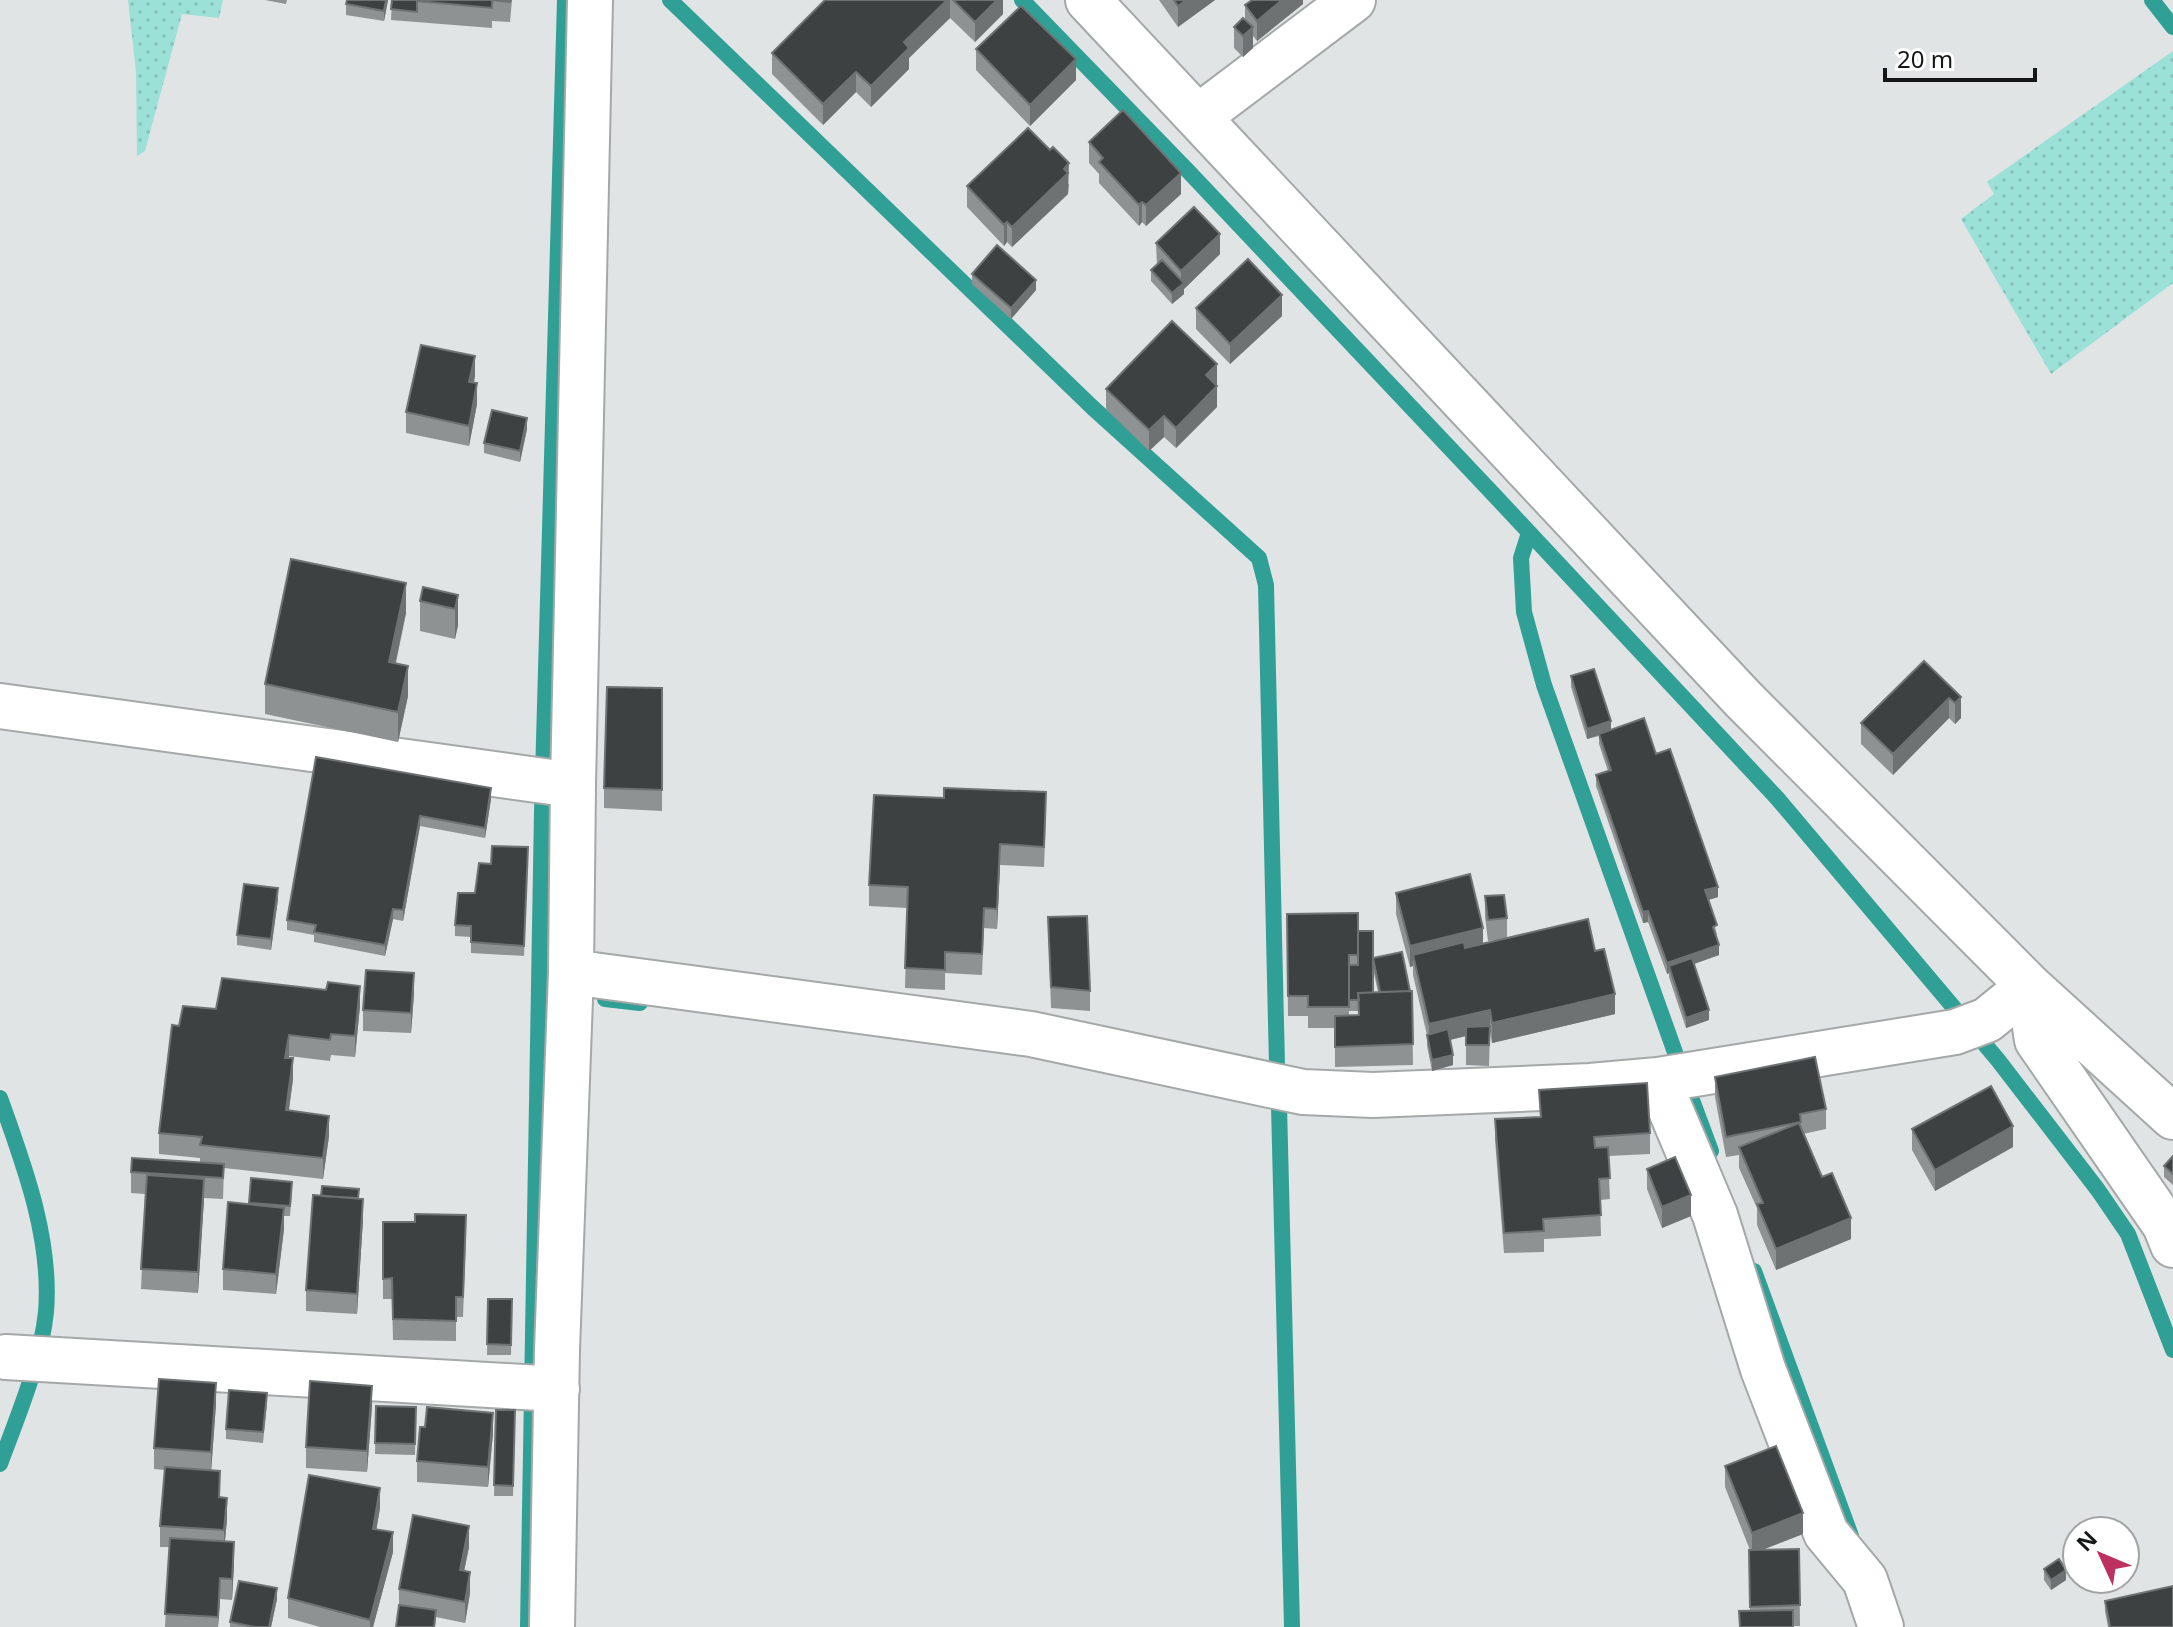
<svg xmlns="http://www.w3.org/2000/svg" width="2173" height="1627" viewBox="0 0 2173 1627" font-family="'Noto Sans',sans-serif">
	<style>
		.green { fill: url(#green-dots) }
		.lines { fill: none; stroke-linecap: round; stroke-linejoin: round }
		.stream { stroke: #30a096; stroke-width: 16 }
		.minor-casing { stroke: #a4a9a8; stroke-width: 48 }
		.minor { stroke: #fff; stroke-width: 44 }
		.wall { fill: #8e9292; fill-rule: evenodd }
		.shaded-wall { fill: #6e7272 }
		.building { fill: #3d4141; stroke: #6e7272; stroke-width: 2 }
	</style>
	<defs>
		<pattern id="green-dots" width="8" height="8" patternUnits="userSpaceOnUse" patternTransform="scale(2)"><rect width="8" height="8" fill="#9be1d8"/><path d="M2 2h.1M6 6h.1" fill="none" stroke="#85c0b9" stroke-width="1.8" stroke-linecap="round"/></pattern>
	</defs>
	<rect width="100%" height="100%" fill="#e0e4e4"/>
	<path class="green" d="M128,0H223L219,18L182,14L145,151L137,156L136,72Z
		M2173,51V283L2051,374L1961,219L1994,194L1987,182Z"/>
	<g class="lines">
		<path class="stream" d="M670,0L1093,408L1259,558L1266,585L1277,1066
			M1022,0L1189,172L1496,497L1777,798L1998,1060L2098,1190L2128,1234L2173,1350
			M2152,0L2173,27
			M1529,533L1521,558L1524,612L1544,685L1677,1058
			M605,999L640,1003
			M0,1098C24,1165 52,1239 46,1312C41,1361 17,1418 0,1464
			M1692,1100L1711,1151
			M1279,1106L1292,1627
			M1754,1271L1851,1536V1543
			M528,1627L542,811L565,0"/>
		<defs>
			<path id="minor" d="M1088,0L1743,699L2029,986L2173,1117
				M1198,117L1353,0
				M0,706L573,785
				M571,972L1031,1034L1303,1092L1373,1095L1590,1086L1658,1080L1955,1032L1987,1020L2029,986
				M2029,986L2037,1040L2165,1225L2173,1245
				M1658,1080L1715,1215L1763,1369L1826,1533L1865,1580L1881,1627
				M6,1357L557,1389
				M552,1627L557,1350L571,972L573,785L590,0"/>
		</defs>
		<use href="#minor" class="minor-casing"/>
		<use href="#minor" class="minor"/>
	</g>
	<path class="wall" d="M265,0H287L286,4Z
		M388,0L384,21L346,15V4Z
		M392,0H512L510,22L492,21V28L391,20Z
		M825,0H1003V14L975,42L950,18L909,58V69L871,107L856,92L823,125L772,74V53Z
		M1159,0H1215L1178,27Z
		M1303,0V4L1257,41L1253,36V48L1243,57L1234,48V27L1245,20V5Z
		M976,49L1076,80L1030,126L976,70Z
		M1089,142L1181,194L1146,226L1142,222L1139,226L1099,183V174L1089,163Z
		M1069,184L1068,194L1012,247L1007,242L1004,246L967,207V186Z
		M1156,243L1220,254L1184,289V294L1172,304L1151,281V270L1157,265Z
		M972,274L1036,290L1011,319L972,284Z
		M1196,308L1282,316L1230,364L1196,329Z
		M475,376L474,383L477,404L469,446L406,433V412Z
		M1217,384V407L1176,448L1164,437L1149,451L1106,409V389Z
		M527,429L520,462L484,453V443Z
		M458,595V625L455,639L420,631V601Z
		M406,613L396,663L408,696L398,742L265,714V684Z
		M1924,661L1961,697V718L1955,724L1949,718L1893,775L1861,744V723Z
		M1571,676L1611,730L1656,754L1718,897L1708,900L1717,935L1716,936L1719,955L1694,964L1709,1020L1686,1028L1669,977V973L1667,974L1648,922L1643,923L1596,786V775L1608,771L1599,744V736L1587,739L1571,687Z
		M662,688V811L604,808V788Z
		M316,757L491,799L485,838L420,826L403,921L393,919L385,956L314,942V935L287,930V920Z
		M1046,813L1044,867L1000,865L997,929L984,928L982,975L945,973V990L905,988L907,908L869,906V885Z
		M528,847L524,956L471,953V937L455,936V925L491,864Z
		M1396,893L1483,943L1498,940L1488,941L1485,917V896L1507,918V938L1595,951L1615,1014L1492,1043L1490,1032L1489,1066L1466,1065V1036L1450,1040L1453,1065L1432,1071L1427,1046V1035L1413,975V966L1410,967L1396,914Z
		M278,899L271,950L237,945V935Z
		M1287,914L1358,931L1373,958L1410,991H1412L1413,1065L1335,1067V1028H1308V1016H1288ZM1373,969L1378,992L1373,993ZM1349,1011H1358V1015H1349Z
		M1048,917L1090,991V1011L1051,1008Z
		M414,994L411,1033L363,1031V1010Z
		M360,1006L355,1057L331,1055L330,1061L289,1056L293,1079L289,1110L329,1136L323,1179L224,1168L223,1199L204,1198L198,1293L141,1289L145,1194L131,1193V1172L200,1162V1158L159,1154V1133L179,1026L216,1009Z
		M1715,1077L1826,1109V1129L1803,1134L1822,1177L1851,1239L1776,1270L1757,1225V1208L1739,1168V1155L1726,1157L1715,1097Z
		M1539,1090L1650,1133V1154L1608,1156L1610,1199L1600,1200L1601,1236L1544,1239V1252L1504,1253L1495,1140V1119L1540,1117Z
		M1912,1129L2013,1147L1935,1191L1912,1150Z
		M2173,1156V1185L2164,1177V1166Z
		M1647,1169L1691,1216L1662,1228L1647,1189Z
		M251,1178L292,1192L290,1216H284V1229L276,1294L223,1290V1269L249,1204Z
		M359,1198L363,1219L357,1314L306,1311V1290Z
		M383,1222L466,1235L463,1317H456V1341L393,1340L392,1299H383Z
		M488,1299H512L511,1355H487Z
		M216,1404L211,1470L227,1519L225,1541L234,1563L232,1600L220,1599L218,1627H165L169,1547H160V1526L165,1470L154,1469V1448Z
		M267,1404L263,1443L226,1439V1429Z
		M372,1406L367,1472L306,1468V1447Z
		M376,1406L416,1407L415,1455L375,1454Z
		M496,1410H515L513,1496H494Z
		M493,1433L488,1487L417,1482V1461Z
		M1725,1466L1803,1534L1764,1549H1799L1800,1626H1793L1750,1611L1749,1550H1750L1725,1487Z
		M380,1508L376,1530L393,1552L373,1627H320L288,1618V1598Z
		M469,1547L464,1571L470,1593L465,1623L436,1617L435,1627H396L399,1606V1589Z
		M2077,1547V1573L2070,1578L2066,1572V1580L2051,1590L2044,1580V1569L2063,1565V1556Z
		M277,1599L271,1627H230V1622Z
		M2105,1601L2173,1627H2108L2105,1611Z"/>
	<path class="shaded-wall" d="M386,0H388L384,21V11Z
		M947,0H950V18L909,58V69L871,107V86L904,42Z
		M997,0H1003V14L975,42V22Z
		M1186,0H1215L1178,27V6Z
		M1282,0H1303V4L1257,41V21Z
		M1253,27V48L1243,57V36Z
		M1076,59V80L1030,126V105Z
		M856,72V92L823,125V104Z
		M1069,163L1068,194L1012,247V227Z
		M1181,173V194L1146,226V205Z
		M1142,202V222L1139,226V205Z
		M1007,222V242L1004,246V225Z
		M1220,234V254L1184,289V294L1172,304V293L1181,285V271Z
		M1036,280V290L1011,319V308Z
		M1282,295V316L1230,364V344Z
		M475,356V376L469,403V382Z
		M1217,364V384L1206,396V375Z
		M477,383V404L469,446V426Z
		M1217,386V407L1176,448V428Z
		M1164,416V437L1149,451V430Z
		M527,418V429L520,462V451Z
		M406,583V613L389,692V662Z
		M458,595V625L455,639V609Z
		M408,666V696L398,742V712Z
		M1961,697V718L1955,724V703Z
		M1949,698V718L1893,775V754Z
		M1611,721V731L1587,739V729Z
		M491,788V799L485,838V828Z
		M420,816V826L403,921V910Z
		M1000,844V865L997,929V909Z
		M1718,887V897L1705,901V890Z
		M278,888V899L271,950V939Z
		M393,909V919L385,956V945Z
		M1648,911V922L1643,923V912Z
		M1483,928V948L1413,955V966L1410,967V946Z
		M1719,945V955L1671,972L1669,966V973L1667,974V963Z
		M414,973V994L411,1033V1013Z
		M360,986V1006L355,1057V1036Z
		M1615,994V1014L1492,1043V1023Z
		M1490,1010V1030L1429,1045V1024Z
		M1709,1010V1020L1686,1028V1018Z
		M289,1035V1056L285,1078V1058Z
		M1453,1055V1065L1432,1071V1060Z
		M293,1058V1079L286,1130V1110Z
		M329,1116V1136L323,1179V1158Z
		M2013,1126V1147L1935,1191V1170Z
		M204,1179V1200L198,1293V1272Z
		M1691,1195V1216L1662,1228V1207Z
		M363,1199V1219L357,1314V1294Z
		M284,1208V1229L276,1294V1274Z
		M1851,1218V1239L1776,1270V1249Z
		M216,1383V1404L211,1473V1452Z
		M372,1386V1406L367,1472V1451Z
		M493,1413V1433L488,1487V1467Z
		M380,1488V1508L373,1550V1529Z
		M227,1498V1519L224,1551V1530Z
		M1803,1513V1534L1752,1554V1533Z
		M469,1526V1547L460,1591V1570Z
		M393,1532V1552L373,1627H370V1620Z
		M234,1542V1563L232,1600V1579Z
		M2077,1563V1573L2070,1578V1567Z
		M2066,1570V1580L2051,1590V1580Z
		M470,1572V1593L465,1623V1602Z
		M220,1578V1599L218,1627V1617Z
		M277,1588V1599L271,1627H269Z"/>
	<path class="building" d="M347,0H386L384,11L346,4Z
		M392,0H417V12L391,9Z
		M417,0H511L510,2L492,0V8L417,1Z
		M825,0H947L904,42L909,48L871,86L856,72L823,104L772,53Z
		M953,0H997L975,22Z
		M1174,0H1186L1178,6Z
		M1252,0H1282L1257,21L1245,5Z
		M1021,6L1076,59L1030,105L976,49Z
		M1243,18L1253,27L1243,36L1234,27Z
		M1123,110L1181,173L1146,205L1142,202L1139,205L1099,162L1103,158L1089,142Z
		M1028,128L1050,150L1053,147L1069,163L1064,169L1068,173L1012,227L1007,222L1004,225L967,186Z
		M1194,207L1220,234L1181,271L1156,243Z
		M997,245L1036,280L1011,308L972,274Z
		M1248,259L1282,295L1230,344L1196,308Z
		M1162,260L1184,283L1172,293L1151,270Z
		M1172,321L1217,364L1206,375L1217,386L1176,428L1164,416L1149,430L1106,389Z
		M421,345L475,356L469,382L477,383L469,426L406,412Z
		M492,410L527,418L520,451L484,443Z
		M291,559L406,583L389,662L408,666L398,712L265,684Z
		M423,587L458,595L455,609L420,601Z
		M1924,661L1961,697L1955,703L1949,698L1893,754L1861,723Z
		M1594,669L1611,721L1587,729L1571,676Z
		M607,687L662,688V790L604,788Z
		M1644,718L1656,754L1670,749L1718,887L1705,890L1717,925L1713,927L1719,945L1667,963L1648,911L1643,912L1596,775L1611,770L1599,734Z
		M316,757L491,788L485,828L420,816L403,910L393,909L385,945L314,932L316,925L287,920Z
		M944,788L1046,792L1044,847L1000,844L997,909L984,908L982,954L945,952V970L905,968L908,887L869,885L874,795L944,798Z
		M492,846L528,847L524,946L471,942V926L455,925L458,893H475L479,863L491,864Z
		M1470,874L1483,928L1410,946L1396,893Z
		M244,884L278,888L271,939L237,935Z
		M1504,895L1507,918L1488,920L1485,896Z
		M1358,913V955H1349V1007H1308V996H1288L1287,914Z
		M1087,916L1090,991L1051,987L1048,917Z
		M1588,919L1595,951L1604,949L1615,994L1492,1023L1490,1010L1429,1024L1413,955L1464,942L1465,948Z
		M1358,931H1373V993H1358L1359,1000H1349V965H1358Z
		M1402,952L1410,991L1380,992L1373,958Z
		M1692,958L1709,1010L1686,1018L1669,966Z
		M366,970L414,973L411,1013L363,1010Z
		M222,978L326,990L328,982L360,986L355,1036L331,1034L330,1040L289,1035L285,1058H293L286,1110L329,1116L323,1158L200,1145L202,1137L159,1133L172,1025L179,1026L183,1006L216,1009Z
		M1412,991L1413,1044L1335,1047V1016L1359,1015L1358,993Z
		M1490,1026L1489,1045H1466V1027Z
		M1448,1029L1453,1055L1432,1060L1427,1035Z
		M1815,1057L1826,1109L1800,1114L1801,1122L1726,1137L1715,1077Z
		M1647,1083L1650,1133L1594,1137L1595,1148L1608,1147L1610,1178L1599,1179L1601,1215L1543,1219L1544,1231L1504,1233L1495,1119L1541,1117L1539,1090Z
		M1991,1086L2013,1126L1935,1170L1912,1129Z
		M1799,1123L1822,1177L1832,1173L1851,1218L1776,1249L1757,1204L1763,1203L1739,1147Z
		M2173,1156V1174L2164,1166Z
		M1675,1157L1691,1195L1662,1207L1647,1169Z
		M132,1158L224,1164L223,1178L131,1172Z
		M147,1175L204,1179L198,1272L141,1269Z
		M251,1178L292,1182L290,1206L249,1203Z
		M322,1186L359,1189L358,1198L321,1196Z
		M313,1195L363,1199L357,1294L306,1290Z
		M228,1202L284,1208L276,1274L223,1269Z
		M415,1214L466,1215L463,1297H456V1321L393,1319L392,1278L383,1279V1222H415Z
		M488,1299H512L511,1345L487,1344Z
		M159,1379L216,1383L211,1452L154,1448Z
		M310,1381L372,1386L367,1451L306,1447Z
		M229,1390L267,1393L263,1432L226,1429Z
		M376,1406L416,1407L415,1444L375,1443Z
		M427,1407L493,1413L488,1467L417,1461L420,1427H425Z
		M496,1410H515L513,1486L494,1485Z
		M1776,1446L1803,1513L1752,1533L1725,1466Z
		M165,1467L220,1471L219,1497L227,1498L224,1530L160,1526Z
		M309,1475L380,1488L373,1529L393,1532L370,1620L288,1598Z
		M413,1515L469,1526L460,1570L470,1572L465,1602L399,1589Z
		M170,1538L234,1542L232,1579L220,1578L218,1617L165,1614Z
		M2077,1547V1563L2070,1567L2063,1556Z
		M1799,1549L1800,1605L1750,1607L1749,1550Z
		M2059,1559L2066,1570L2051,1580L2044,1569Z
		M239,1581L277,1588L269,1627H255L230,1622Z
		M2173,1586V1627H2110L2105,1601Z
		M399,1605L436,1610L434,1627H396Z
		M1793,1610V1627H1740L1739,1611Z"/>
	<g transform="translate(2101 1555) rotate(314)"><circle r="38" fill="#ffffff" stroke="#a2a3a3" stroke-width="2"/>
	<path d="M0-6L14 30L0 20L-14 30Z" fill="#be3060"/>
	<text y="-12" font-size="22" font-weight="bold" text-anchor="middle" fill="#161818">N</text>
	</g>
	<path d="M1885 68v12h150v-12" fill="none" stroke="#161818" stroke-width="4"/>
	<text x="1897" y="68" font-size="24" fill="#161818" stroke="#ffffff" stroke-width="6" paint-order="stroke">20 m</text>
</svg>
